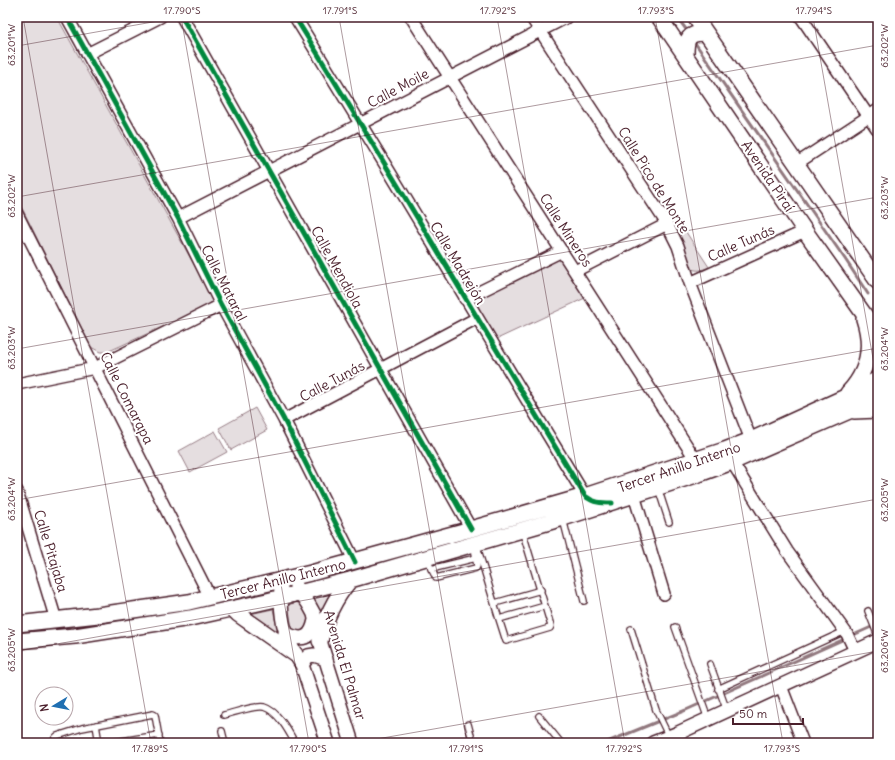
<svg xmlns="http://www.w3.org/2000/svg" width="895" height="760" viewBox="0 0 895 760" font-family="Delius,sans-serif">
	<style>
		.green { fill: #e5dee0; stroke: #987e86 }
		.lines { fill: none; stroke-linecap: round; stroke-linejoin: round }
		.stream { stroke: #91787e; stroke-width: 3 }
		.service-casing { stroke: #4a1f2b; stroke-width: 8 }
		.minor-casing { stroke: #4a1f2b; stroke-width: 14 }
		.tertiary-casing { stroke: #4a1f2b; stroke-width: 16 }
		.secondary-casing { stroke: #4a1f2b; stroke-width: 18 }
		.service { stroke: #fff; stroke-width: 5.5 }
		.minor { stroke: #fff; stroke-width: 11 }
		.tertiary { stroke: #fff; stroke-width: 13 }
		.secondary { stroke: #fff; stroke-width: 15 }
		.cycleway-casing { stroke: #fff; stroke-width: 8 }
		.cycleway { stroke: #00873e; stroke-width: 5 }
		.ticks { fill: none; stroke: #4a1f2b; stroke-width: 1; stroke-opacity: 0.45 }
		.labels { text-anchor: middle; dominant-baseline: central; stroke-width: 4; stroke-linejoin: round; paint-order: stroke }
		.street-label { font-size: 14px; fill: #4a1f2b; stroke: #fff }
		.neatline { fill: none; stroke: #4a1f2b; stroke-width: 1.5 }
		.ticks-label { font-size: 10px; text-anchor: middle; fill: #4a1f2b }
	</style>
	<rect width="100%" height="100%" fill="#fff"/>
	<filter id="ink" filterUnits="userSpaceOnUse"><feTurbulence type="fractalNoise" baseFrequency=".025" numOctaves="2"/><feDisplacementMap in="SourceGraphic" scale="8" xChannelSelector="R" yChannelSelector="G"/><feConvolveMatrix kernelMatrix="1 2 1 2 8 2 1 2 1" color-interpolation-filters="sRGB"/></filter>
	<g filter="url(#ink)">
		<path class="green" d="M17,17H57L212,297V301L206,307L107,352H100L91,347L17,198Z
			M678,220L709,267C702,270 697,272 690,268L672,222Z
			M559,256L585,298L497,339L472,299Z
			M255,408L267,430L231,450L219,428Z
			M215,431L227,452L190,472L179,451Z
			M333,593L321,614L318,607L312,599Z
			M296,602C307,609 312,620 303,631L298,632C287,626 286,616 289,604Z
			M273,609L277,628L280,635L250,614Z"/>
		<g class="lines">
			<path class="stream" d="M677,17L688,32
				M693,40L845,259L868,294
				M605,743L686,710L878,624"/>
			<defs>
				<path id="service" d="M658,488L669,522
					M563,519L584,601
					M522,530L551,626L550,628L506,641L499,619L545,606
					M476,543L499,619
					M426,558L436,578L476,568L477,566L474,546
					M431,569L476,558
					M495,603L541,590
					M868,611L878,636
					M675,627L708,719
					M631,629L656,710L669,737
					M710,664L727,711
					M718,689L845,631
					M224,715C234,713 254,705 264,707C278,711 289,732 295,743
					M539,716L561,743
					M468,724L473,743
					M96,725L99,743
					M222,731L225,743
					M53,743L55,738L57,736L82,728L153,714L155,715L160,743
					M108,743L159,735"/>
				<path id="minor" d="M67,17L178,218L221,305L284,420L355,562
					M182,17L471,529
					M295,17C393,175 488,337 585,496L591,500
					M411,17L696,460
					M531,17L667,224L678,246L690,283L751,440
					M801,17L878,130
					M87,54L160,17
					M796,164L878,110
					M17,214L210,597
					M178,218L567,17
					M575,271L667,224
					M690,283L805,231
					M465,299L562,251
					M17,384L95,368L221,305
					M284,420L477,318
					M732,462L787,551L847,634L855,651
					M17,491L56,620
					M634,495L664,594
					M781,686L803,743"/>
				<path id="tertiary" d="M281,580C280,615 282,635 302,665L328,743
					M296,586L308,603L314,614L320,641L352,743
					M285,633C302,642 311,639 315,620
					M302,665L308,656L314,655L326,659
					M653,743L676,734L878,641"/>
				<path id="secondary" d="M659,17L805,231L878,334
					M695,17L878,282
					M686,55C686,38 688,33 706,33
					M848,393C868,372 873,346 864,319
					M854,411L878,410
					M233,609L238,614L295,654
					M17,624L98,615L189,602L311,573L471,529L585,496L725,450L751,440L843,398L878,379
					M17,641L75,636L190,618L267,601L350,580L563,518L699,474L732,462L849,411L878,396
					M320,641C325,618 335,598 350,580"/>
			</defs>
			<use href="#service" class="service-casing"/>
			<use href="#minor" class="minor-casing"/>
			<use href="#tertiary" class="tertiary-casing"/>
			<use href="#secondary" class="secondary-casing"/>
			<use href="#service" class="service"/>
			<use href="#minor" class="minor"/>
			<use href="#tertiary" class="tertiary"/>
			<use href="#secondary" class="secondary"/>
			<defs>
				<path id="cycleway" d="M67,17L178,218L221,305L284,420L355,562
					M182,17L471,529
					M295,17C393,175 488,337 585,496C594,503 601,503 612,503"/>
			</defs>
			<use href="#cycleway" class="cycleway-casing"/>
			<use href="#cycleway" class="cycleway"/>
		</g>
	</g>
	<path class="ticks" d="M23,17L151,743M181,17L309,743M339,17L467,743M497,17L625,743M655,17L783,743M813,17L878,387M17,46L181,17M17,197L878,45M17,349L878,197M17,500L878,348M17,651L878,499M354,743L878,651"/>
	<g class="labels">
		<g class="street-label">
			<text transform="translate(398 88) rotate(-28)">Calle Moile</text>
			<text transform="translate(768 176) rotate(56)">Avenida Piraí</text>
			<text transform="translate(654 180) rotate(58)">Calle Pico de Monte</text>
			<text transform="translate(566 230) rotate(57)">Calle Mineros</text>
			<text transform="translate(741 243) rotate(-24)">Calle Tunás</text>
			<text transform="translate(458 263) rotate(59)">Calle Madrejón</text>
			<text transform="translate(337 267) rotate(61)">Calle Mendiola</text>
			<text transform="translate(224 283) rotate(63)">Calle Mataral</text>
			<text transform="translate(332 381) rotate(-28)">Calle Tunás</text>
			<text transform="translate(127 398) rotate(63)">Calle Comarapa</text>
			<text transform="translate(679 467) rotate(-19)">Tercer Anillo Interno</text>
			<text transform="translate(51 551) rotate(73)">Calle Pitajaba</text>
			<text transform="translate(283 579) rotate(-14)">Tercer Anillo Interno</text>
			<text transform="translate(345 665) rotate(73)">Avenida El Palmar</text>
		</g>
	</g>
	<rect width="895" height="760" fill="none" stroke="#fff" stroke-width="44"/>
	<g transform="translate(54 706) rotate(260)"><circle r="19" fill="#ffffff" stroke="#b7a5aa"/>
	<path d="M0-3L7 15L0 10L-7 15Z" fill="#1f6fb2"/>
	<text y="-6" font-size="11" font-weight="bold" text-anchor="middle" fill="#4a1f2b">N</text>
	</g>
	<path d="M733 718v6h70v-6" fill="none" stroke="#4a1f2b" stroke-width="2"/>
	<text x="739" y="718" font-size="12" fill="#4a1f2b" stroke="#ffffff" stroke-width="3" paint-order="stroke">50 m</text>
	<rect x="22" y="22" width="851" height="716" class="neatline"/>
	<g class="ticks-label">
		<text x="182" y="14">17.790°S</text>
		<text x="340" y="14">17.791°S</text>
		<text x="498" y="14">17.792°S</text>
		<text x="656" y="14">17.793°S</text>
		<text x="814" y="14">17.794°S</text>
		<text transform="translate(11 45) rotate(-90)" y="4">63.201°W</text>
		<text transform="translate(884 46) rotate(-90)" y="4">63.202°W</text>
		<text transform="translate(11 196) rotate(-90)" y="4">63.202°W</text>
		<text transform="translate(884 198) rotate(-90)" y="4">63.203°W</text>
		<text transform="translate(11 348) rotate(-90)" y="4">63.203°W</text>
		<text transform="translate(884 349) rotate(-90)" y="4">63.204°W</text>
		<text transform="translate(11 499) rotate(-90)" y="4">63.204°W</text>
		<text transform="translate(884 500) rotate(-90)" y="4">63.205°W</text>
		<text transform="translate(11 650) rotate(-90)" y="4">63.205°W</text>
		<text transform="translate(884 651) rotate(-90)" y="4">63.206°W</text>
		<text x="150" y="752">17.789°S</text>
		<text x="308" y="752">17.790°S</text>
		<text x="466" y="752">17.791°S</text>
		<text x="624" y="752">17.792°S</text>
		<text x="782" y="752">17.793°S</text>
	</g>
</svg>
